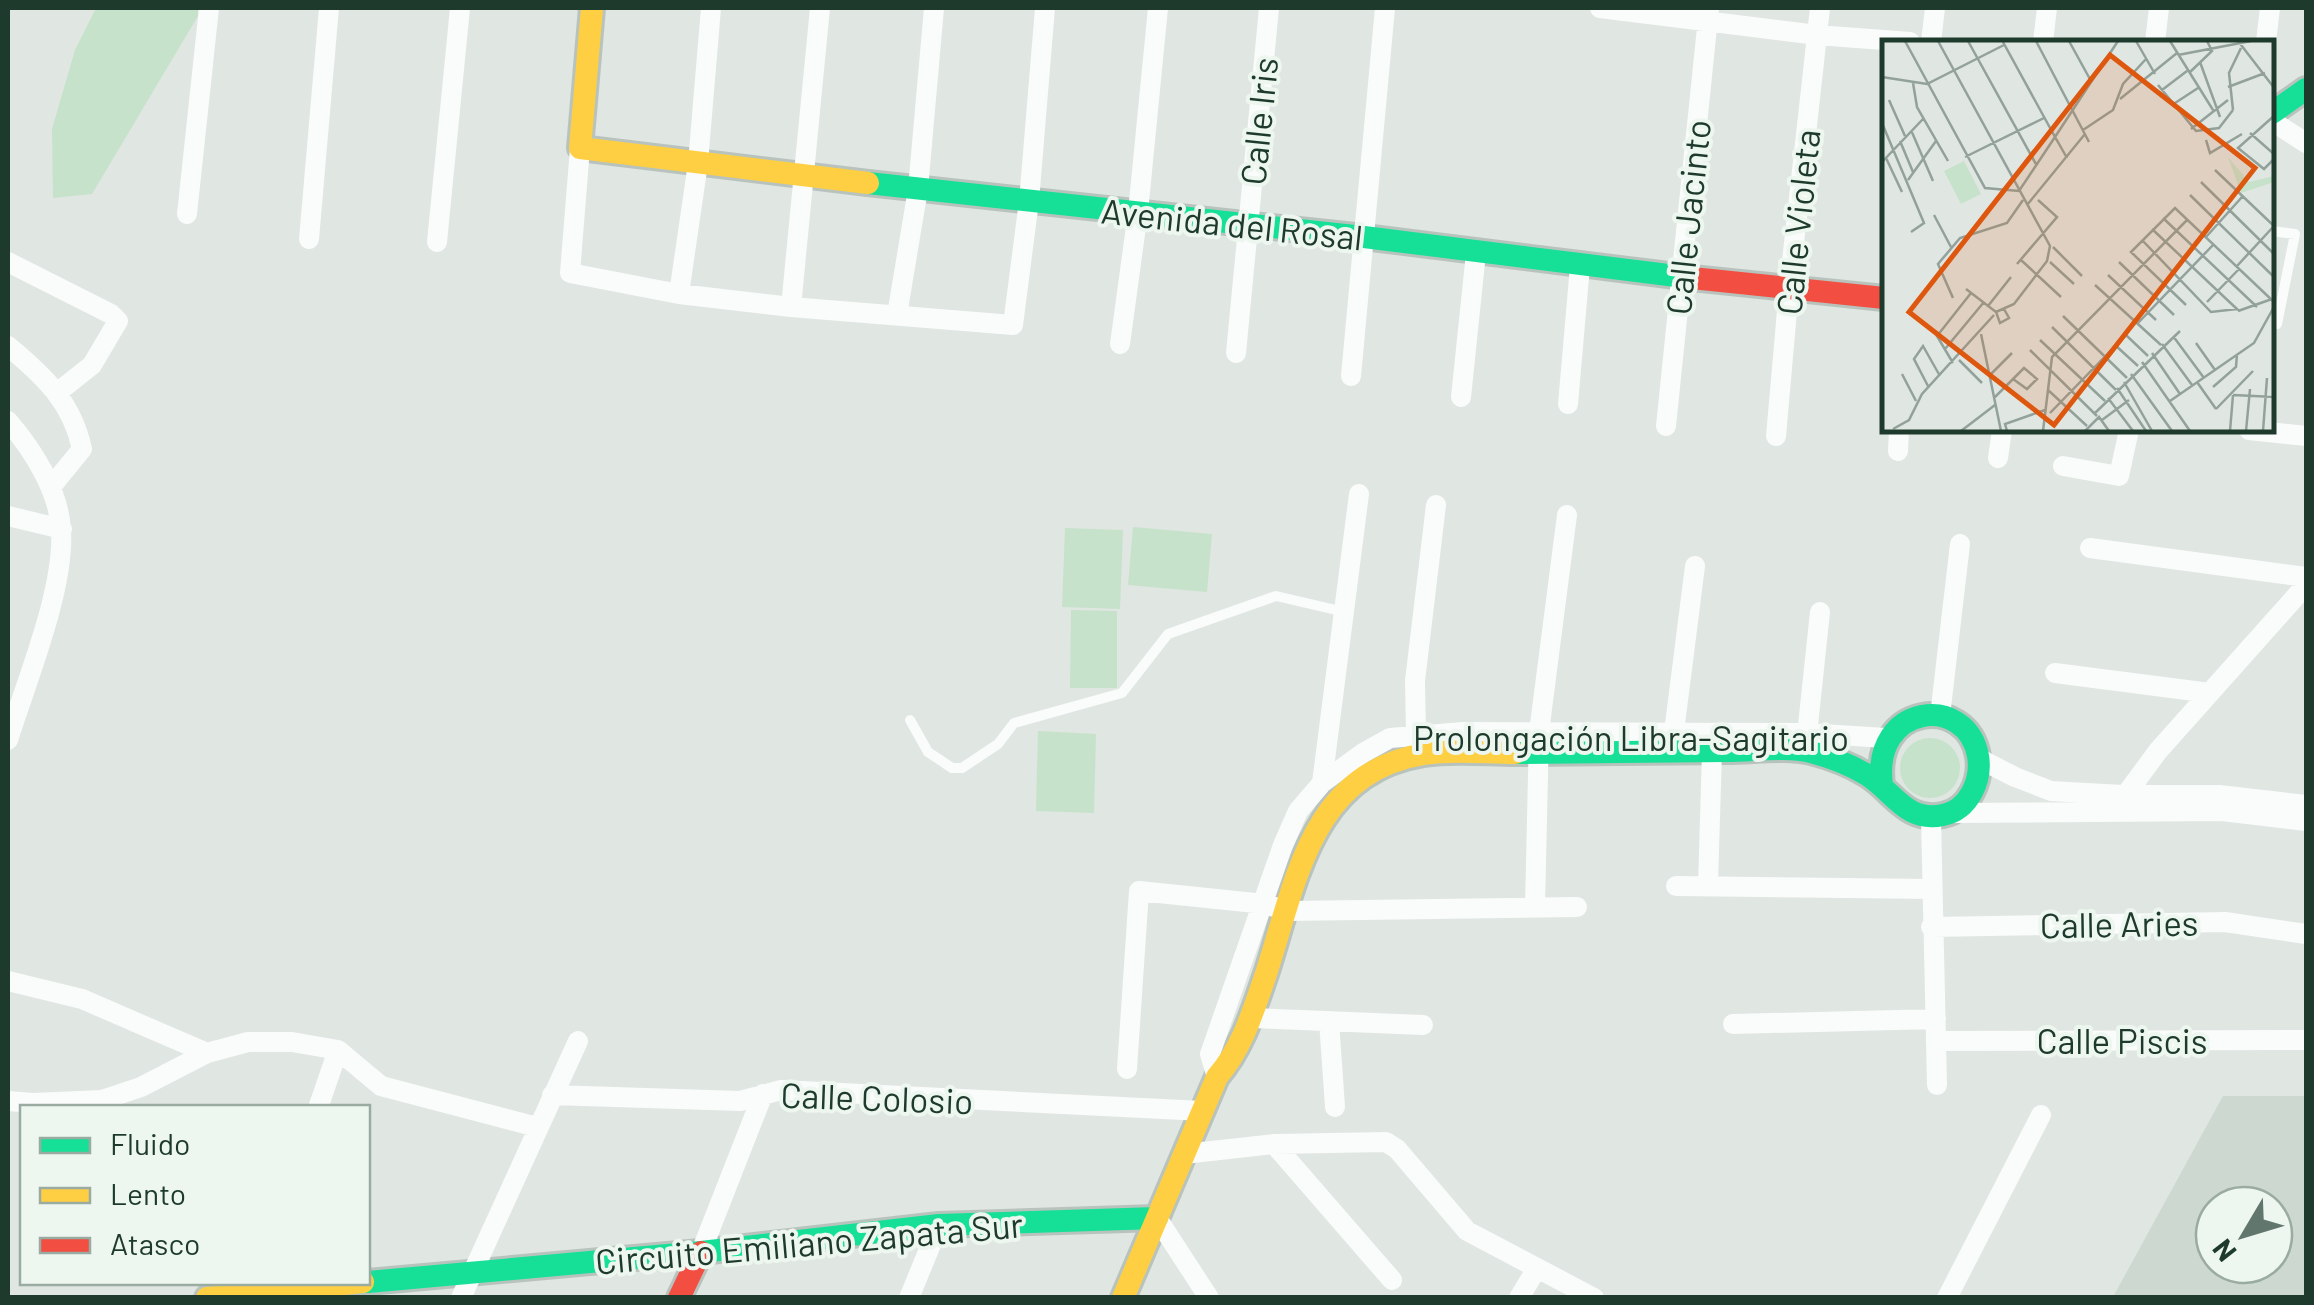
<svg xmlns="http://www.w3.org/2000/svg" width="2314" height="1305" viewBox="0 0 2314 1305" font-family="Barlow,sans-serif">
	<style>
		.built { fill: #cdd8d1; fill-rule: evenodd }
		.green { fill: #c7e2ca }
		.lines { fill: none; stroke-linecap: round; stroke-linejoin: round }
		.fast-casing { stroke: #b9c3bd; stroke-width: 28 }
		.slow-casing { stroke: #b9c3bd; stroke-width: 28 }
		.jam-casing { stroke: #b9c3bd; stroke-width: 28 }
		.lane { stroke: #fafbfb; stroke-width: 10 }
		.street { stroke: #fafbfb; stroke-width: 20 }
		.fast { stroke: #16e098; stroke-width: 22 }
		.slow { stroke: #ffcf43; stroke-width: 22 }
		.jam { stroke: #f24e42; stroke-width: 22 }
		.labels { text-anchor: middle; dominant-baseline: central; stroke-width: 8; stroke-linejoin: round; paint-order: stroke }
		.street-label { font-size: 35px; fill: #1d3a2d; stroke: #edf7f0 }
		.inset-road { fill: none; stroke: #92a19a; stroke-width: 2.5 }
		.view { fill: #de570e; fill-opacity: 0.15; stroke: #de570e; stroke-width: 5 }
		.inset-edge { fill: none; stroke: #1d3a2d; stroke-width: 5 }
	</style>
	<rect width="100%" height="100%" fill="#e0e6e2"/>
	<path class="built" d="M2223,1096H2306V1297H2113ZM2214,1205H2274V1265H2214Z"/>
	<path class="green" d="M96,8H198V16L92,194L53,198L52,129L75,50Z
		M1133,527L1212,534L1207,592L1128,585Z
		M1065,528L1123,530L1120,609L1062,607Z
		M1071,610L1117,611V688H1070Z
		M1038,731L1096,734L1094,813L1036,811Z
		M1900 768a30 30 0 1 1 60 0a30 30 0 1 1-60 0Z"/>
	<g class="lines">
		<defs>
			<path id="fast" d="M2272,113L2306,89
				M868,183L1364,237L1692,278
				M1515,753C1586,752 1657,752 1728,751C1754,751 1786,746 1811,752C1830,757 1851,765 1867,775C1894,792 1906,823 1943,815C1969,810 1982,780 1978,756C1967,693 1871,703 1882,785
				M368,1282L701,1252L939,1225L1157,1218"/>
			<path id="slow" d="M592,8L580,148L868,183
				M207,1298L363,1282
				M1123,1298L1217,1077C1243,1047 1253,1011 1266,974C1296,882 1311,772 1424,754C1453,749 1486,753 1515,753"/>
			<path id="jam" d="M1692,278L1884,298
				M679,1298L701,1252"/>
		</defs>
		<use href="#fast" class="fast-casing"/>
		<use href="#slow" class="slow-casing"/>
		<use href="#jam" class="jam-casing"/>
		<path class="lane" d="M2272,231L2295,234L2277,324
			M910,720L928,752L952,768H962L998,744L1014,723L1122,693L1168,634L1276,596L1345,612"/>
		<path class="street" d="M1600,8L1817,35L1910,42
			M1931,42L1935,8
			M2043,42L2047,8
			M2155,42L2159,8
			M2266,42L2270,8
			M2272,121L2306,143
			M580,148L570,273L679,294L791,307L1013,325L1029,201L1045,8
			M187,214L209,8
			M309,239L329,8
			M437,242L460,8
			M8,262L111,314L118,321L92,365L58,392
			M679,294L698,163L711,8
			M791,307L820,8
			M897,315L918,189L934,8
			M1120,344L1138,212L1158,8
			M8,346C44,376 72,402 82,449L51,487
			M1236,353L1269,8
			M1351,376L1385,8
			M1461,397L1476,253
			M1568,404L1580,266
			M8,421C33,450 59,491 61,530C65,589 26,682 8,740
			M1666,426L1709,8
			M2249,430L2306,436
			M1776,436L1789,288L1820,8
			M1898,451L1899,430
			M1998,458L2002,430
			M2063,466L2119,476L2129,430
			M8,516L62,529
			M2090,548L2306,577
			M2055,673L2210,693
			M1940,716L1960,544
			M1674,732L1695,566
			M1416,734L1415,681L1436,505
			M1806,744L1820,612
			M1980,759L2015,777L2051,791L2123,795H2219L2306,805
			M1322,783L1359,494
			M2119,804L2158,751L2306,585
			M1951,813L2222,811L2306,821
			M1931,817L1937,1085
			M1708,885L1712,751
			M1676,886L1932,889
			M1535,906L1539,732L1567,515
			M1931,927L2225,922L2306,934
			M8,981L82,999L207,1053
			M1251,1018L1423,1025
			M1329,1021L1335,1107
			M1733,1024L1936,1019
			M1937,1041L2306,1040
			M1127,1069L1139,891L1265,904L1287,911L1577,907
			M1217,1077L1210,1054L1283,845L1298,811L1322,783L1363,753L1390,738L1463,732L1806,733L1886,738
			M552,1095L740,1101L781,1090L1203,1111
			M8,1101L33,1103L102,1100L141,1087L207,1053L248,1042H292L338,1050L381,1086L537,1127
			M318,1108L338,1050
			M1274,1144L1392,1280
			M1184,1154L1274,1144L1386,1142L1397,1149L1467,1231L1594,1298
			M1157,1218L1209,1298
			M701,1252L763,1094
			M461,1298L578,1041
			M909,1298L939,1225
			M1519,1298L1537,1268
			M1947,1298L2041,1115"/>
		<use href="#fast" class="fast"/>
		<use href="#slow" class="slow"/>
		<use href="#jam" class="jam"/>
	</g>
	<g class="labels">
		<g class="street-label">
			<text transform="translate(1258 121) rotate(-84)">Calle Iris</text>
			<text transform="translate(1687 217) rotate(-84)">Calle Jacinto</text>
			<text transform="translate(1797 222) rotate(-84)">Calle Violeta</text>
			<text transform="translate(1232 223) rotate(6)">Avenida del Rosal</text>
			<text x="1631" y="737">Prolongación Libra-Sagitario</text>
			<text transform="translate(2119 923) rotate(-1)">Calle Aries</text>
			<text x="2122" y="1040">Calle Piscis</text>
			<text transform="translate(877 1097) rotate(2)">Calle Colosio</text>
			<text transform="translate(809 1242) rotate(-5)">Circuito Emiliano Zapata Sur</text>
		</g>
	</g>
	<g transform="translate(1882 40)">
		<rect width="392" height="392" fill="#e0e6e2"/>
		<path d="M346,117L367,142L392,136V142L359,153ZM82,121L99,154L79,164L62,131Z" fill="#c7e2ca"/>
		<path class="inset-road" d="M23,1L103,148L137,151L173,97L185,118M56,1L168,206L165,221L132,264L114,272L118,283L127,278L122,269M86,1L155,126M154,1L207,102M187,1L209,41M254,1L273,34M288,1L331,70M356,1L393,49M121,2L173,97M296,15L369,1M318,22L338,77M307,33L330,11L325,1M0,37L45,44L122,5M31,43L35,67L66,121M276,45L314,91L337,88L351,70M346,47L383,33M280,50L305,31M238,59L295,13M7,60L23,96M290,65L316,48M351,70L347,33L359,8M393,75L356,108L382,129L393,118M0,83L42,183L29,192M309,89L346,60M29,90L51,141M201,90L231,70L241,44L264,19M368,93L393,115M173,97L236,1M324,100L328,113L360,94M18,101L31,132M83,117L162,78M4,118L20,152M0,122L41,79M333,130L392,186M26,140L54,101M319,142L393,215M308,155L393,238M145,165L203,94M52,175L69,207M281,178L375,267M270,189L356,270M324,197L360,157M260,200L329,272L355,269M171,207L200,236M139,220L179,257M168,222L192,244M237,222L292,275M135,224L175,177L156,160M355,226L392,186M226,235L274,280M213,245L279,305M84,249L114,272M71,258L56,224L78,198L125,183L141,160M325,262L358,228M304,265L249,212L293,168L393,263M106,266L129,237M356,271L390,259M181,276L245,338M255,284L332,204M170,287L234,350M99,294L119,391M291,296L322,338M158,300L223,361M314,303L333,330M280,304L310,345M233,305L256,326M63,309L102,262M148,310L215,376M270,313L298,354M77,320L100,343M260,322L308,391M71,323L55,296L89,253M20,334L34,361M249,334L290,391M108,335L130,313M242,342L270,391M315,342L334,369M331,347L354,327L355,314M47,348L32,319L41,306L58,336M235,348L264,391M166,350L205,386M351,355L393,357M112,358L142,328L155,339L145,349L131,339M226,358L251,391M288,361L372,303L393,265M334,369L371,331M168,373L244,295L266,316M213,373L298,291M220,380L247,360M11,389L27,380L40,354L112,275M79,391L113,365M125,391L123,384L163,370M161,391L170,317L306,179M203,391L217,377L227,391M348,391L351,355M364,391L368,349M381,391L385,338"/>
		<path class="view" d="M228,15L373,128L172,385L27,272Z"/>
		<rect width="392" height="392" class="inset-edge"/>
	</g>
	<rect width="2314" height="1305" fill="none" stroke="#1d3a2d" stroke-width="20"/>
	<rect x="20" y="1105" width="350" height="180" fill="#edf7f0" stroke="#9aaba2" stroke-width="2.5"/>
	<rect x="40" y="1138" width="50" height="15" fill="#16e098" stroke="#9aaba2" stroke-width="2.5"/>
	<text x="110" y="1155" font-size="30" fill="#1d3a2d">Fluido</text>
	<rect x="40" y="1188" width="50" height="15" fill="#ffcf43" stroke="#9aaba2" stroke-width="2.5"/>
	<text x="110" y="1205" font-size="30" fill="#1d3a2d">Lento</text>
	<rect x="40" y="1238" width="50" height="15" fill="#f24e42" stroke="#9aaba2" stroke-width="2.5"/>
	<text x="110" y="1255" font-size="30" fill="#1d3a2d">Atasco</text>
	<g transform="translate(2244 1235) rotate(232)"><circle r="48" fill="#edf7f0" stroke="#9aaba2" stroke-width="2.5"/>
	<path d="M0-8L18 38L0 25L-18 38Z" fill="#61766c"/>
	<text y="-15" font-size="28" font-weight="bold" text-anchor="middle" fill="#1d3a2d">N</text>
	</g>
</svg>
